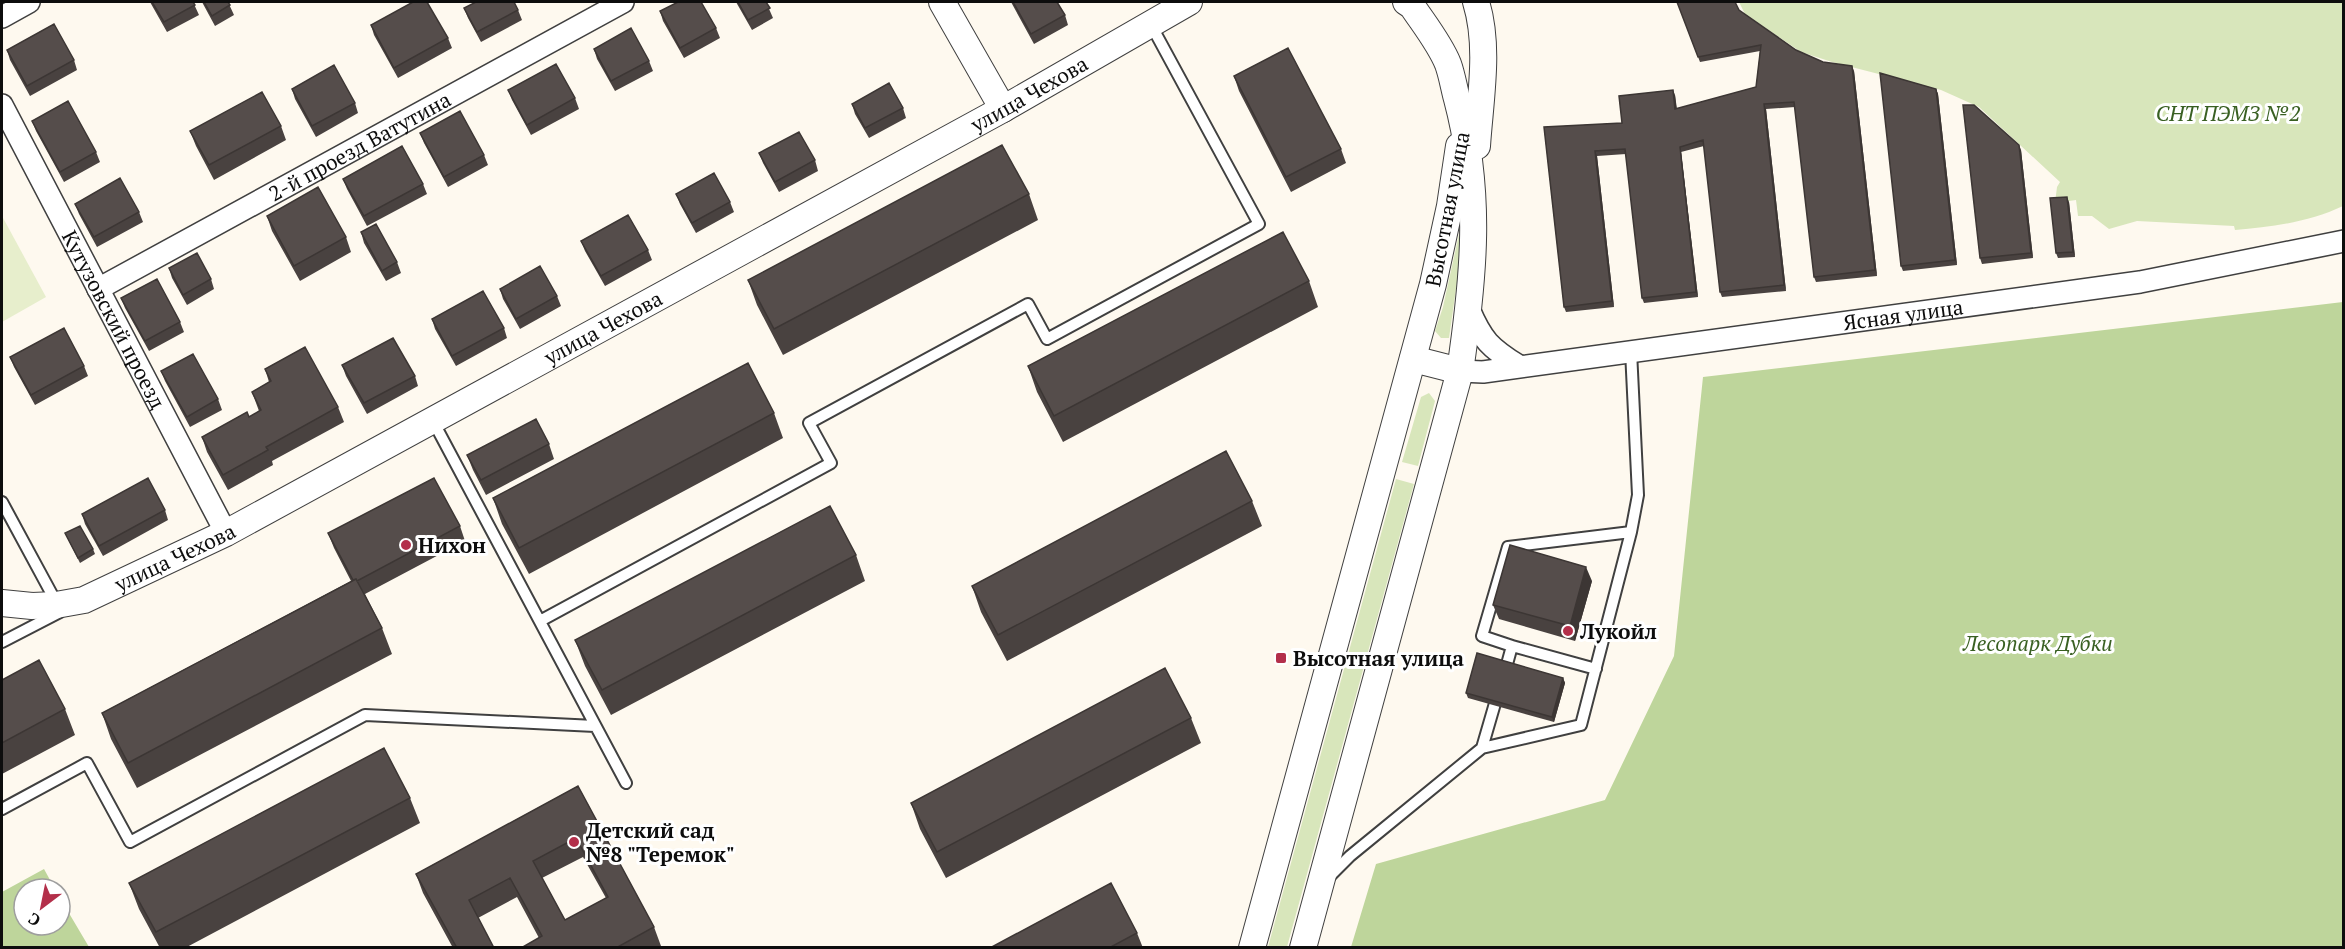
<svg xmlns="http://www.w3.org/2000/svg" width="2345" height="949" viewBox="0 0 2345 949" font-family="'PT Serif',serif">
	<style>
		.green { fill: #d8e6bb }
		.forest { fill: #bed59b }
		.pitch { fill: #e7eecc }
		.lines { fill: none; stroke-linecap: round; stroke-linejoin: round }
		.service-casing { stroke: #404040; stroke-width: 14 }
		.minor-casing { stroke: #404040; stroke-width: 24 }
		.tertiary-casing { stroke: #404040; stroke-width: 28 }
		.service { stroke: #fff; stroke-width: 10 }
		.minor { stroke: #fff; stroke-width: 21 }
		.tertiary { stroke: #fff; stroke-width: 26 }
		.wall { fill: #494240; fill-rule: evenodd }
		.shaded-wall { fill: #3c3634 }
		.building { fill: #554d4b; stroke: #3c3634; stroke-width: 1.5; fill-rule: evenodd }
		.poi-dot { fill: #b32f4a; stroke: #fff; stroke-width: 2 }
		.labels { text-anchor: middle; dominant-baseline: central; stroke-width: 6; stroke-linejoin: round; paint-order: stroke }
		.street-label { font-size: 21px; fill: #0d0d0d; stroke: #fff }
		.park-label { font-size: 21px; font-style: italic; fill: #396022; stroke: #fff }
		.poi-label { font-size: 21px; font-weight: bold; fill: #0d0d0d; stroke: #fff; text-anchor: start }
	</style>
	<rect width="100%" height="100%" fill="#fef9ef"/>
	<path class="green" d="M1739,2H2343V206C2309,222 2272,227 2235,230L2234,226L2137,221L2109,229L2092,216H2078L2076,200L2055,203L2057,187L2060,182L1979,107L1941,90L1832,62L1801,52L1745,14Z
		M1463,216L1458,275L1449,338H1441L1435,331L1443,307Z
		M1429,393L1435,401L1418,466L1402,462L1421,397Z
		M1396,479L1414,484L1287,947H1268Z"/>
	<path class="forest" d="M2343,302V947H1351L1376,864L1605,800L1674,656L1703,377Z
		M44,869L55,889H24V925H60V898L89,947H2V892Z"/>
	<path class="pitch" d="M2,216L46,297L2,322Z"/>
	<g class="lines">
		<defs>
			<path id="service" d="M433,421L626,783
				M2,502L55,600L56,605
				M540,621L831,463L809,423L1028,304L1047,339L1259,224L1150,23
				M2,642L60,612
				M1512,646L1596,669
				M1504,675L1512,646L1482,636L1508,547L1631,532L1638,495L1631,351
				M1482,748L1581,725L1631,532
				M2,809L87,763L130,842L365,715L595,726
				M1329,877L1350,856L1482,748L1498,693"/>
			<g id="minor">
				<path d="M2,17L29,2"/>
				<path id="s1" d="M2,105L226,533"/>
				<path id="s2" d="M98,289L623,2"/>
				<path d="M1469,309C1482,340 1490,348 1519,366"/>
				<path id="s3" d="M1460,371L1483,372L2140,282L2344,241"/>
			</g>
			<g id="tertiary">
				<path d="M942,2L1003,109"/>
				<path d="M1476,2C1490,47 1480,100 1477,146"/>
				<path d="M1413,359L1460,371"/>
				<path id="s4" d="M2,603L32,606L56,605L84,600L226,533L1003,109L1189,2"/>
				<path d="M1252,948L1433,284L1450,206L1459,146"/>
				<path d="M1303,948L1460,371C1474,276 1482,193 1457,99C1454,88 1452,75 1448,64C1440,44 1424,24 1412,6L1406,2"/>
			</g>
		</defs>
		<use href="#service" class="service-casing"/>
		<use href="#minor" class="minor-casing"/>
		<use href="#tertiary" class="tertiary-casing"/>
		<use href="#service" class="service"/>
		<use href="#minor" class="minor"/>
		<use href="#tertiary" class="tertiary"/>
	</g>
	<path class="wall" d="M150,2H193L199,15L167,32Z
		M202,2H228L234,15L215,26Z
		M736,2H766L773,18L752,30Z
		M1011,2H1057L1065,15L1068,25L1034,44Z
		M1677,2L1739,10L1796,50L1823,62L1854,71L1877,276L1816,282L1814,277L1795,107L1766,109L1786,291L1722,297L1720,292L1704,146L1681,152L1698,297L1644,303L1642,298L1626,154L1597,156L1614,307L1566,312L1564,307L1544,127L1622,123L1675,95L1677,109L1756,87L1760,51L1700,62Z
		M464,8L518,10L522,20L481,42L468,18Z
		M660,11L716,28L720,38L684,58L663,21Z
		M371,25L448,38L452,48L398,78L374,35Z
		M594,49L649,61L653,71L615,91L597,59Z
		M7,50L74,60L77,70L30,96L10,60Z
		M1234,76L1341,149L1346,163L1291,192L1239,91Z
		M292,89L355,103L358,113L316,137L295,99Z
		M1936,89L1938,94L1957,265L1903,271L1901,266Z
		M508,90L575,98L579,109L531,135L512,100Z
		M852,104L903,108L906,118L869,138L855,114Z
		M32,121L96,152L100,162L64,182L36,131Z
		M281,126L286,140L214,180L196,146L190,131Z
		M420,133L484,155L488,165L448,187L424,143Z
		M2021,150L2033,258L1982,264L1980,258Z
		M759,153L815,160L818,171L779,192L763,163Z
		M343,179L423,184L427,194L367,226L347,189Z
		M676,194L730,202L734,212L696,233L680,204Z
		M1029,194L1038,220L783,355L757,305L748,280Z
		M2069,202L2075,257L2058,258L2056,253Z
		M75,204L139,212L143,222L97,247L79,214Z
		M267,216L346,237L351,252L300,281L272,231Z
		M361,232L397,262L401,273L386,281L364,243Z
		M581,241L648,250L652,260L605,286L585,251Z
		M169,268L211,279L214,289L187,305L172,278Z
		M1309,281L1318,307L1063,442L1037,392L1028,366Z
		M500,289L557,296L561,306L520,329L503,299Z
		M121,298L180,322L184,332L149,351L125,308Z
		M432,319L504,328L507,338L456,366L435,329Z
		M10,357L84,366L88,376L35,405L14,367Z
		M342,365L415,376L418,386L367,414L346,376Z
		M265,369L338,407L344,422L272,461L273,465L228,490L207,452L202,437L249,417L259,411L252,392L269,382Z
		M161,371L218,399L222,410L190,427L165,381Z
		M774,413L783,438L529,574L502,524L493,498Z
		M549,444L554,459L486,495L473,470L467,455Z
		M1252,501L1262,526L1007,661L981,612L972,586Z
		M165,510L168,520L103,556L85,524L82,514Z
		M460,526L465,541L365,594L382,628L392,654L137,788L111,739L102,713L351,581L334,548L328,533Z
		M65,533L93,549L95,554L80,563Z
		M856,555L865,581L611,715L585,666L575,640Z
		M1592,581L1575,641L1499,619L1493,605Z
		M1563,678L1565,683L1554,722L1468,698L1466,693Z
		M2,680L65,709L75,735L2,774Z
		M1191,718L1201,743L946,878L920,829L911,803Z
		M578,786L654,927L661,946L658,948H521L539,938L517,897L478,918L494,948H453L423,893L416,874ZM583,857L606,898L565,920L542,878Z
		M410,798L420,823L185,948H160L139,909L129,883Z
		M1137,933L1143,948H990Z"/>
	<path class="shaded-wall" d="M1852,66L1854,71L1877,276L1875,270Z
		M1936,89L1938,94L1957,265L1955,260Z
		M1673,90L1675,95L1677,114L1675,109Z
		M1764,104L1766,109L1786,291L1784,285Z
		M2019,145L2021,150L2033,258L2031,253Z
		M1680,147L1681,152L1698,297L1696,292Z
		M1595,151L1597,156L1614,307L1612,301Z
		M2067,197L2069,202L2075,257L2073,252Z
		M1586,567L1592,581L1575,641L1570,626Z
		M1563,678L1565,683L1554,722L1552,717Z"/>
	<path class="building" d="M152,2H193L195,5L164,22Z
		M204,2H228L230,5L212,16Z
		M413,2H427L448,38L394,68L371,25Z
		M476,2H514L518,10L477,32L464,8Z
		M678,2H701L716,28L680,48L660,11Z
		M738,2H766L770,8L748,20Z
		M1013,2H1057L1065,15L1031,34Z
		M1677,2H1735L1739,10L1796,50L1823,62L1852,66L1875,270L1814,277L1794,102L1764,104L1784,285L1720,292L1703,140L1680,147L1696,292L1642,298L1625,149L1595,151L1612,301L1564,307L1544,127L1622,123L1619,96L1673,90L1675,109L1756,87L1761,45L1698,57Z
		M54,24L74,60L27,86L7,50Z
		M631,28L649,61L611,81L594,49Z
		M1288,48L1341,149L1286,177L1234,76Z
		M556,64L575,98L527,125L508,90Z
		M334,65L355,103L312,126L292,89Z
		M1880,73L1936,89L1955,260L1901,266Z
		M889,83L903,108L865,128L852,104Z
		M262,92L281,126L209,165L190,131Z
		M68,101L96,152L60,172L32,121Z
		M1963,105H1974L2019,145L2031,253L1980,258Z
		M460,111L484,155L444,177L420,133Z
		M799,132L815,160L775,182L759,153Z
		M1002,145L1029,194L774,329L748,280Z
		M402,146L423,184L364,216L343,179Z
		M714,173L730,202L692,223L676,194Z
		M120,178L139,212L94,237L75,204Z
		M318,187L346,237L294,266L267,216Z
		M2067,197L2073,252L2056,253L2050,198Z
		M628,215L648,250L601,276L581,241Z
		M376,224L397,262L382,271L361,232Z
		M1283,232L1309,281L1054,416L1028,366Z
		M197,253L211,279L183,295L169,268Z
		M540,266L557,296L516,319L500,289Z
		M157,279L180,322L145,341L121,298Z
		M483,291L504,328L452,356L432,319Z
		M64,328L84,366L31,395L10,357Z
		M393,338L415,376L364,403L342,365Z
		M305,347L338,407L266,447L268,450L223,475L202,437L247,412L249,417L261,410L252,392L271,381L265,369Z
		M193,354L218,399L187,417L161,371Z
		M748,363L774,413L519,548L493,498Z
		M536,419L549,444L481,480L467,455Z
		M1226,451L1252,501L998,635L972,586Z
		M148,478L165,510L99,546L82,514Z
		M434,478L460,526L357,581L356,579L353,580L328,533Z
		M830,506L856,555L602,690L575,640Z
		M80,526L93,549L78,558L65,533Z
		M1510,545L1586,567L1570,626L1493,605Z
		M356,579L382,628L128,763L102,713Z
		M1477,653L1563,678L1552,717L1466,693Z
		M39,660L65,709L2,743V680Z
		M1165,668L1191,718L937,852L911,803Z
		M384,748L410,798L156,932L129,883Z
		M578,786L654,927L616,948H521L542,936L510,878L469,900L494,948H457L416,874ZM576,838L608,897L565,920L533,861Z
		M1111,883L1137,933L1109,948H990Z"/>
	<g class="poi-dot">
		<circle cx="406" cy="545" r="6"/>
		<circle cx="1568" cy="631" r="6"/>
		<rect x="1275" y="652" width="12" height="12" rx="3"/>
		<circle cx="574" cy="842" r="6"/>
	</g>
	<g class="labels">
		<g class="street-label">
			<text stroke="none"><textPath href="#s4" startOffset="1155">улица Чехова</textPath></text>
			<text stroke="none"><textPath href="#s2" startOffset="298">2-й проезд Ватутина</textPath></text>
			<text transform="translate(1447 209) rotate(-79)">Высотная улица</text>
			<text stroke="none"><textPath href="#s3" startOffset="447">Ясная улица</textPath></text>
			<text stroke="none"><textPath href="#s1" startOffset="242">Кутузовский проезд</textPath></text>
			<text stroke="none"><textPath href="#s4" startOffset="669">улица Чехова</textPath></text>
			<text stroke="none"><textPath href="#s4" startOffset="183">улица Чехова</textPath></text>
		</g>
		<g class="park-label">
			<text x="2228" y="113">СНТ ПЭМЗ №2</text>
			<text x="2038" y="643">Лесопарк Дубки</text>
		</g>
		<g class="poi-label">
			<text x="418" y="545">Нихон</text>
			<text x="1580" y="631">Лукойл</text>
			<text x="1293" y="658">Высотная улица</text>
			<text x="586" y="830">Детский сад<tspan x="586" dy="24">№8 "Теремок"</tspan></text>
		</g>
	</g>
	<rect width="2345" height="949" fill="none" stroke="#0d0d0d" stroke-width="6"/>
	<g transform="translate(42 907) rotate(212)"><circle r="28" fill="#ffffff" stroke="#9e9e9e" stroke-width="1.5"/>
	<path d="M0-4.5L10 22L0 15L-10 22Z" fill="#b32f4a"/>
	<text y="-9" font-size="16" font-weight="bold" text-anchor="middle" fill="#0d0d0d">С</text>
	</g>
</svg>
